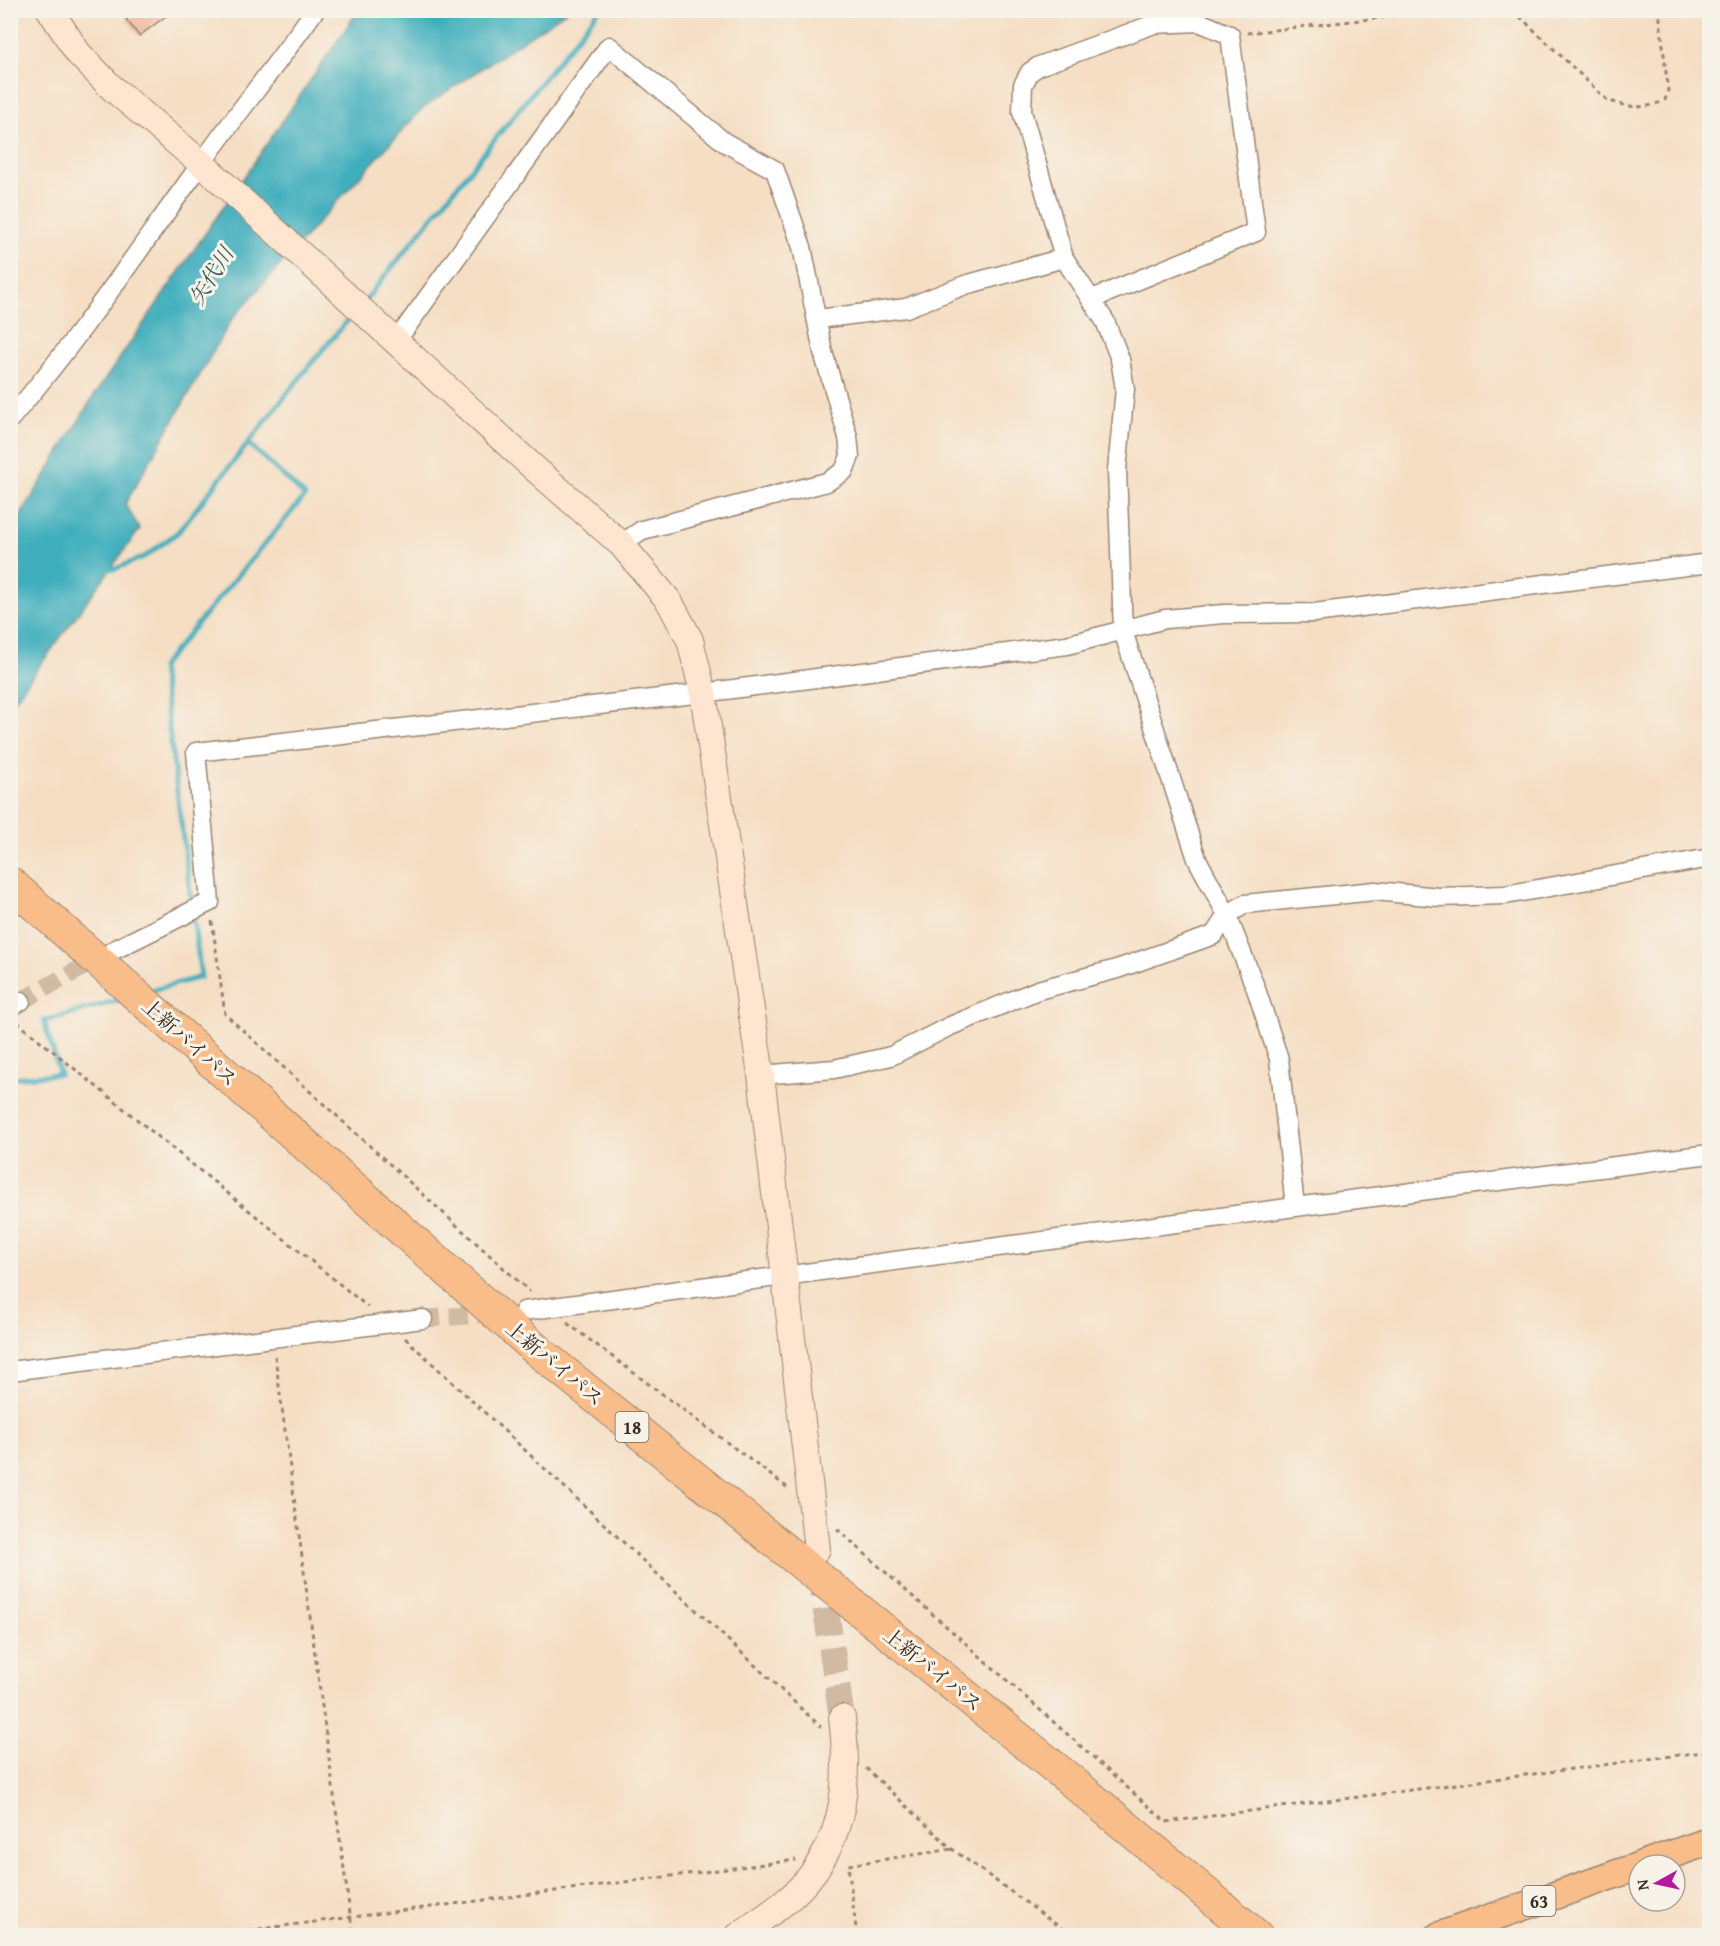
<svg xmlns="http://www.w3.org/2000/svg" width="1720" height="1946" viewBox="0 0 1720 1946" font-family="'Gentium Book Plus','Noto Serif JP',serif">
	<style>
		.water { fill: #40afbd; stroke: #3e6c6e; stroke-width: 1.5 }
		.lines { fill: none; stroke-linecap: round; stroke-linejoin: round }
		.stream { stroke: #40afbd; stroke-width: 5 }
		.building { fill: #eaae8a }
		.street-tunnel { stroke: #d0baa2; stroke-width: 18; stroke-dasharray: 18 9; stroke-linecap: butt }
		.secondary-tunnel { stroke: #d0baa2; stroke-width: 26; stroke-dasharray: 26 13; stroke-linecap: butt }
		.street-casing { stroke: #988470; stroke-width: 21 }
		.secondary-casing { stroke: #988470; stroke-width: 28 }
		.primary-casing { stroke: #988470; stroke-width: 30 }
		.highway-casing { stroke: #988470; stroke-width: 34 }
		.path { stroke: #988470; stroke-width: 3; stroke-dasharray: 4.5 4.5; stroke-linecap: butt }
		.street { stroke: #fff; stroke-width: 18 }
		.secondary { stroke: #fde5d0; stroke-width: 26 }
		.primary { stroke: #f9bd89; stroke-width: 27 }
		.highway { stroke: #f9bd89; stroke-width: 32 }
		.labels { text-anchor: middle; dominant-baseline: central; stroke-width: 6; stroke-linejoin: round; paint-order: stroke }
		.shield { fill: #f7f3e8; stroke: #73665b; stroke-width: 1.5 }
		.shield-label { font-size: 18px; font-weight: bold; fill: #3b2a1e }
		.street-label { font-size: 20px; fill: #3b2a1e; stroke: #f7f3e8 }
		.water-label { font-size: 21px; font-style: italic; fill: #3d5956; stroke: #f7f3e8 }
	</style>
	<rect width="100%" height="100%" fill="#f7f3e8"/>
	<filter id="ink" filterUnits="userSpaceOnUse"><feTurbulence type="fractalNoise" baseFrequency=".0167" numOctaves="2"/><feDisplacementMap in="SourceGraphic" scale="12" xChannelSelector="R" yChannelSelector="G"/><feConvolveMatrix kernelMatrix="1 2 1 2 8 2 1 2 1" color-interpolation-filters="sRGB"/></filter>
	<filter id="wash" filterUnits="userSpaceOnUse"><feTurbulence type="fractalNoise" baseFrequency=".008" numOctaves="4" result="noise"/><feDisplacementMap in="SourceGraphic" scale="24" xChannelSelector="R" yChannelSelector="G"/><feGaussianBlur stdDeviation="1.35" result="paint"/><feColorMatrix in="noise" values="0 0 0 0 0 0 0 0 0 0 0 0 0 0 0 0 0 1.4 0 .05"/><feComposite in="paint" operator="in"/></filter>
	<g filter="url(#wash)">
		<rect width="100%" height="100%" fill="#f5dec3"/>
		<path class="water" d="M358,11H567L423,108L334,205L232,319L125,504L140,529L11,705V531L95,394Z"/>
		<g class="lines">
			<path class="stream" d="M364,302L599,10
				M104,569H115L146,556L178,532L309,366L354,313
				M149,991L201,977L161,667L305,496L249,444
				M10,1078L60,1074L44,1021L123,999"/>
		</g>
		<g id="blocks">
			<path class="building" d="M137,10H174L139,36L126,19Z"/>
		</g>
	</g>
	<g filter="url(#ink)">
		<use href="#blocks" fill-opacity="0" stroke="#988470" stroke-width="1.5"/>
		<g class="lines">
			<path class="street-tunnel" d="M21,1001L103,956
				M423,1319L496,1313"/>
			<path class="secondary-tunnel" d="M820,1570L842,1718"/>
			<defs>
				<path id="street" d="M1064,258L1022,112L1023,85L1030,72L1039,66L1154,24L1199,22L1230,35L1256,232L1092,299
					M818,319L906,308L965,285L1064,258L1105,321L1120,359L1125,389L1117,470L1123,631L1197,859L1227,915L1256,989L1279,1059L1295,1207
					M397,340L609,46L724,142L775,170L802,247L823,352L848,437L850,456L844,471L827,482L642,530L621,544
					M10,419C80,338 138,250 201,164C238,112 278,63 315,10
					M112,951L210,902L196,752L703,693L1067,645L1165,619L1224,614L1314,613L1710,563
					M10,1007L21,1001
					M761,1075L834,1069L891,1056L948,1027L1038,990L1117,969L1214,935L1227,915L1245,904L1375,891L1439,897L1505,895L1710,858
					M524,1311L1295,1207L1710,1154
					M10,1371L423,1319"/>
				<path id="secondary" d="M50,10L78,53L111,87L201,163L534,468L621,544L669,601L690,640L703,693L761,1075L817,1549
					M738,1936C756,1923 775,1911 791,1897C845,1848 850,1785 842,1718"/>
				<path id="primary" d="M1641,1865L1710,1841
					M1439,1936L1639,1866"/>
				<path id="highway" d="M10,883L538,1351L1074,1783L1257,1936"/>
			</defs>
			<use href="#street" class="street-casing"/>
			<use href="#secondary" class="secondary-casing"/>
			<use href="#primary" class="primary-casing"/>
			<use href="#highway" class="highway-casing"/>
			<path class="path" d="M1513,10L1606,99C1625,108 1646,110 1665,100L1668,90L1659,10
				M1247,33L1448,10
				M212,921L225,1014L530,1292
				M17,1022L368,1307
				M567,1323L788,1488
				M405,1338L821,1727
				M275,1356L353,1936
				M837,1529L1166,1822L1710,1751
				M866,1768L952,1849L1072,1936
				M205,1936L796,1860
				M857,1936L848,1865L952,1849"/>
			<use href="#street" class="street"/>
			<use href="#secondary" class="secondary"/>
			<use href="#primary" class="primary"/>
			<use href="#highway" class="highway"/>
		</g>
	</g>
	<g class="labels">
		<g class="shield">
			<rect x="615.5" y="1412" width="33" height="30" rx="4.5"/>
			<rect x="1522.5" y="1886" width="33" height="30" rx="4.5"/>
		</g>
		<g class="shield-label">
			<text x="632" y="1427">18</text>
			<text x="1539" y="1901">63</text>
		</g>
		<g class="street-label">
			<text transform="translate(190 1042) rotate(42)">上新バイパス</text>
			<text transform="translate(555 1363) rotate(40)">上新バイパス</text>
			<text transform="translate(933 1669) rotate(39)">上新バイパス</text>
		</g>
		<g class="water-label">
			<text transform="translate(211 276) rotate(-58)">矢代川</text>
		</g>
	</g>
	<rect width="1720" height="1946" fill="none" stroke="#f7f3e8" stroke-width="36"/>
	<g transform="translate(1657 1883) rotate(262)"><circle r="28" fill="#f7f3e8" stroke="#aca397" stroke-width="1.5"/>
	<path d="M0-4.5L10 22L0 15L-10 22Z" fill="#b5179e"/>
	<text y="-9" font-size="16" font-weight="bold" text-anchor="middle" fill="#3b2a1e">N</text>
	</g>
</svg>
